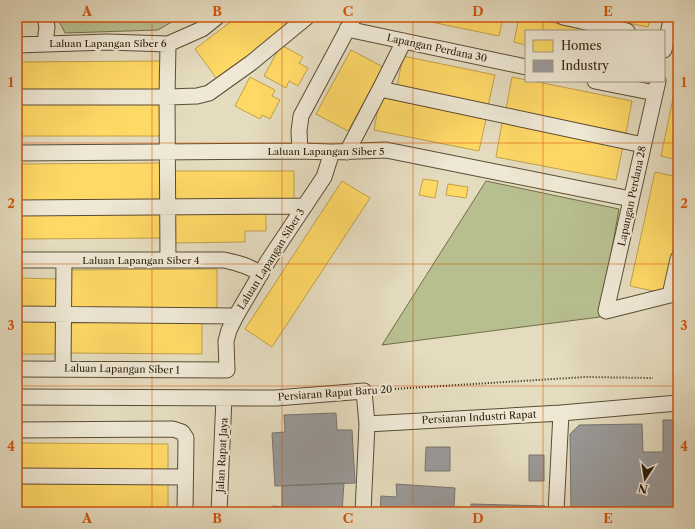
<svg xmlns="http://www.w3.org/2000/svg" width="695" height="529" viewBox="0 0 695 529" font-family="'Libre Caslon Text',serif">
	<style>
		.green { fill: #b8bf8f; stroke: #726e4a }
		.homes { fill: #ffd966; stroke: #c0a049 }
		.industry { fill: #999; stroke: #79746d }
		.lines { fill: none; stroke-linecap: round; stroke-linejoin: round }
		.minor-casing { stroke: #5b4c34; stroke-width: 17 }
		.path { stroke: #2d1c06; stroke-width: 2; stroke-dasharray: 1 2; stroke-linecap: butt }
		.minor { stroke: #eee8d5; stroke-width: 15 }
		.grid { fill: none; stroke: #d5530b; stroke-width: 1; stroke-opacity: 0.55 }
		.labels { text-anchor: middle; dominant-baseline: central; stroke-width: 4; stroke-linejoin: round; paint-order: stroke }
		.street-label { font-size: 10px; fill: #2d1c06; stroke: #eee8d5 }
		.neatline { fill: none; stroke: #d5530b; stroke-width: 1.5 }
		.grid-label { font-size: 13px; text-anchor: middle; font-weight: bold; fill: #d5530b }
	</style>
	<rect width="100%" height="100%" fill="#e5dcbf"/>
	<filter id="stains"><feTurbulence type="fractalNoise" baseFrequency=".005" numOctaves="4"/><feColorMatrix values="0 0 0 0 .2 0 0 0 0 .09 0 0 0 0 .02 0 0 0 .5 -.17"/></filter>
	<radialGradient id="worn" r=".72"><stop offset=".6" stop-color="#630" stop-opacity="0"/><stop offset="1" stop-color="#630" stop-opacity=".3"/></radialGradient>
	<path class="green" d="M57,17H180L158,30L65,33Z
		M486,181L619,209L600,317L382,345Z"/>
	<path class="homes" d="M237,17H280L287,26L217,79L195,49Z
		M407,17H503L499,36Z
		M519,17H528L592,31H526V45L514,42Z
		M598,17H650L648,27Z
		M281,45L303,57L299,63L308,68L298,86L289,81L286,88L264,76Z
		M351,50L383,67L348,131L316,114Z
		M403,56L495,75L488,106L397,87Z
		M160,61L161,92H18L17,62Z
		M678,75V160L661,156Z
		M250,77L275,90L272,96L280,100L270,119L262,115L260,119L235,106Z
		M512,77L526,80V81H533L632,101L626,133L506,109Z
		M380,97L486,119L479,151L374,130Z
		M17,101H161V136H17Z
		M502,123L623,146L616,180L496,157Z
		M160,163L161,201L18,202V164Z
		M174,171H294V200H174Z
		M655,172L678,177V228L663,293L630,286Z
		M423,179L438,181L435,198L419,195Z
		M342,181L370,198L272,347L245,329Z
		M448,184L468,187L466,198L446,195Z
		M161,210L162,238L19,239L18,211Z
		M172,210H266V231H245V242L173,243Z
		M217,269V309L70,310L69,270Z
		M17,278L57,279V310L17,309Z
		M17,316H57V354H17Z
		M69,317L202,318V354L69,353Z
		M17,443L168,444V474L17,473Z
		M168,480V509H17V481Z"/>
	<path class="industry" d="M336,413L337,430H352L355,483L275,486L272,433L285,432L284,415Z
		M663,420H678V509H653V512H571L570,434L579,425L642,424L643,452H663Z
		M426,447H450V471H425Z
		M529,455H544V481H529Z
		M344,483L342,512L282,507V486Z
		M396,484L455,488L454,507H462V512H380L381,496L397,497Z
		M471,504L545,506V512H471Z
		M273,506L282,507L341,512H273Z"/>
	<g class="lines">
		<defs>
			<path id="minor" d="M45,17L47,27L45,43
				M563,17L627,31
				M347,29L526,67
				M17,45L108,42L168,44L202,29L217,17
				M664,50L672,17
				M595,81L655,93
				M658,81L606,311L678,293
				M380,89L404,41
				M17,97H167L197,96L209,93L251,63L307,17
				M300,151L299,131L301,116L354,17
				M347,152L380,89L643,145
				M17,153L300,151L332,152L386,150L631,199
				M17,208L305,206
				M17,260H224C238,263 249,266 261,274
				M168,260L167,97L168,44
				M670,295L678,259
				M17,314L236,316
				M63,368L64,260
				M17,369L227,370L226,341L229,330L236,316L268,261L324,177L332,152
				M17,397L276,398L364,391L367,424
				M17,430L173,429L182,432L186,438L185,512
				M17,476L185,477
				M219,512L224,398
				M363,512L367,424L561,413L678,403
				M556,512L561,413"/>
		</defs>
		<use href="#minor" class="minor-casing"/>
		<path class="path" d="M377,390L585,377L653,378"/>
		<use href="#minor" class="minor"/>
	</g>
	<path class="grid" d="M152,17V512M282,17V512M413,17V512M543,17V31M543,81V512M17,143H678M17,264H678M17,386H678"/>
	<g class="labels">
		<g class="street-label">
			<text x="108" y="43">Laluan Lapangan Siber 6</text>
			<text transform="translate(437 48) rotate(12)">Lapangan Perdana 30</text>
			<text x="326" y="151">Laluan Lapangan Siber 5</text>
			<text transform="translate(632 196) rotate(-78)">Lapangan Perdana 28</text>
			<text transform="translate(271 259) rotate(-58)">Laluan Lapangan Siber 3</text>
			<text x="141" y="260">Laluan Lapangan Siber 4</text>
			<text transform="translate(122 369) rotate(1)">Laluan Lapangan Siber 1</text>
			<text transform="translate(335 393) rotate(-4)">Persiaran Rapat Baru 20</text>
			<text transform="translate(479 417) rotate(-3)">Persiaran Industri Rapat</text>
			<text transform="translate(222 455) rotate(-87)">Jalan Rapat Jaya</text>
		</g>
	</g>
	<rect width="695" height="529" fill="none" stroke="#e5dcbf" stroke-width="44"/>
	<rect x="525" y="30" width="140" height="52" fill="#eee8d5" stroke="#a19682"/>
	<rect x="533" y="40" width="20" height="12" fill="#ffd966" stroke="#a19682"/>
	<text x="561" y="50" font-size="12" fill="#2d1c06">Homes</text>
	<rect x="533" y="60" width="20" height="12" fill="#999999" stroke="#a19682"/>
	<text x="561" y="70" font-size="12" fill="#2d1c06">Industry</text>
	<g transform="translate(645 479) rotate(192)" stroke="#eee8d5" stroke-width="3" paint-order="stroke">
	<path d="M0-3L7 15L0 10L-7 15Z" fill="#2d1c06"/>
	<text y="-6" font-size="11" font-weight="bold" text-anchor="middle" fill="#2d1c06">N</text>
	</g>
	<rect x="22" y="22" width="651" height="485" class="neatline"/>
	<g class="grid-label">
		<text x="87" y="16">A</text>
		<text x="217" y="16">B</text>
		<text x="348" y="16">C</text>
		<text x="478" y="16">D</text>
		<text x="608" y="16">E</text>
		<text x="11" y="87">1</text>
		<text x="684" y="87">1</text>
		<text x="11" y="208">2</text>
		<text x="684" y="208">2</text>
		<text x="11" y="330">3</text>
		<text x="684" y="330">3</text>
		<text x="11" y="451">4</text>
		<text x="684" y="451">4</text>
		<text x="87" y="523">A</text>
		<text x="217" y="523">B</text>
		<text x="348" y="523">C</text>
		<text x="478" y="523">D</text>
		<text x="608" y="523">E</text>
	</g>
	<rect width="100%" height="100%" filter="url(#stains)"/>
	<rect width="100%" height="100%" fill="url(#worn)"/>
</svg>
